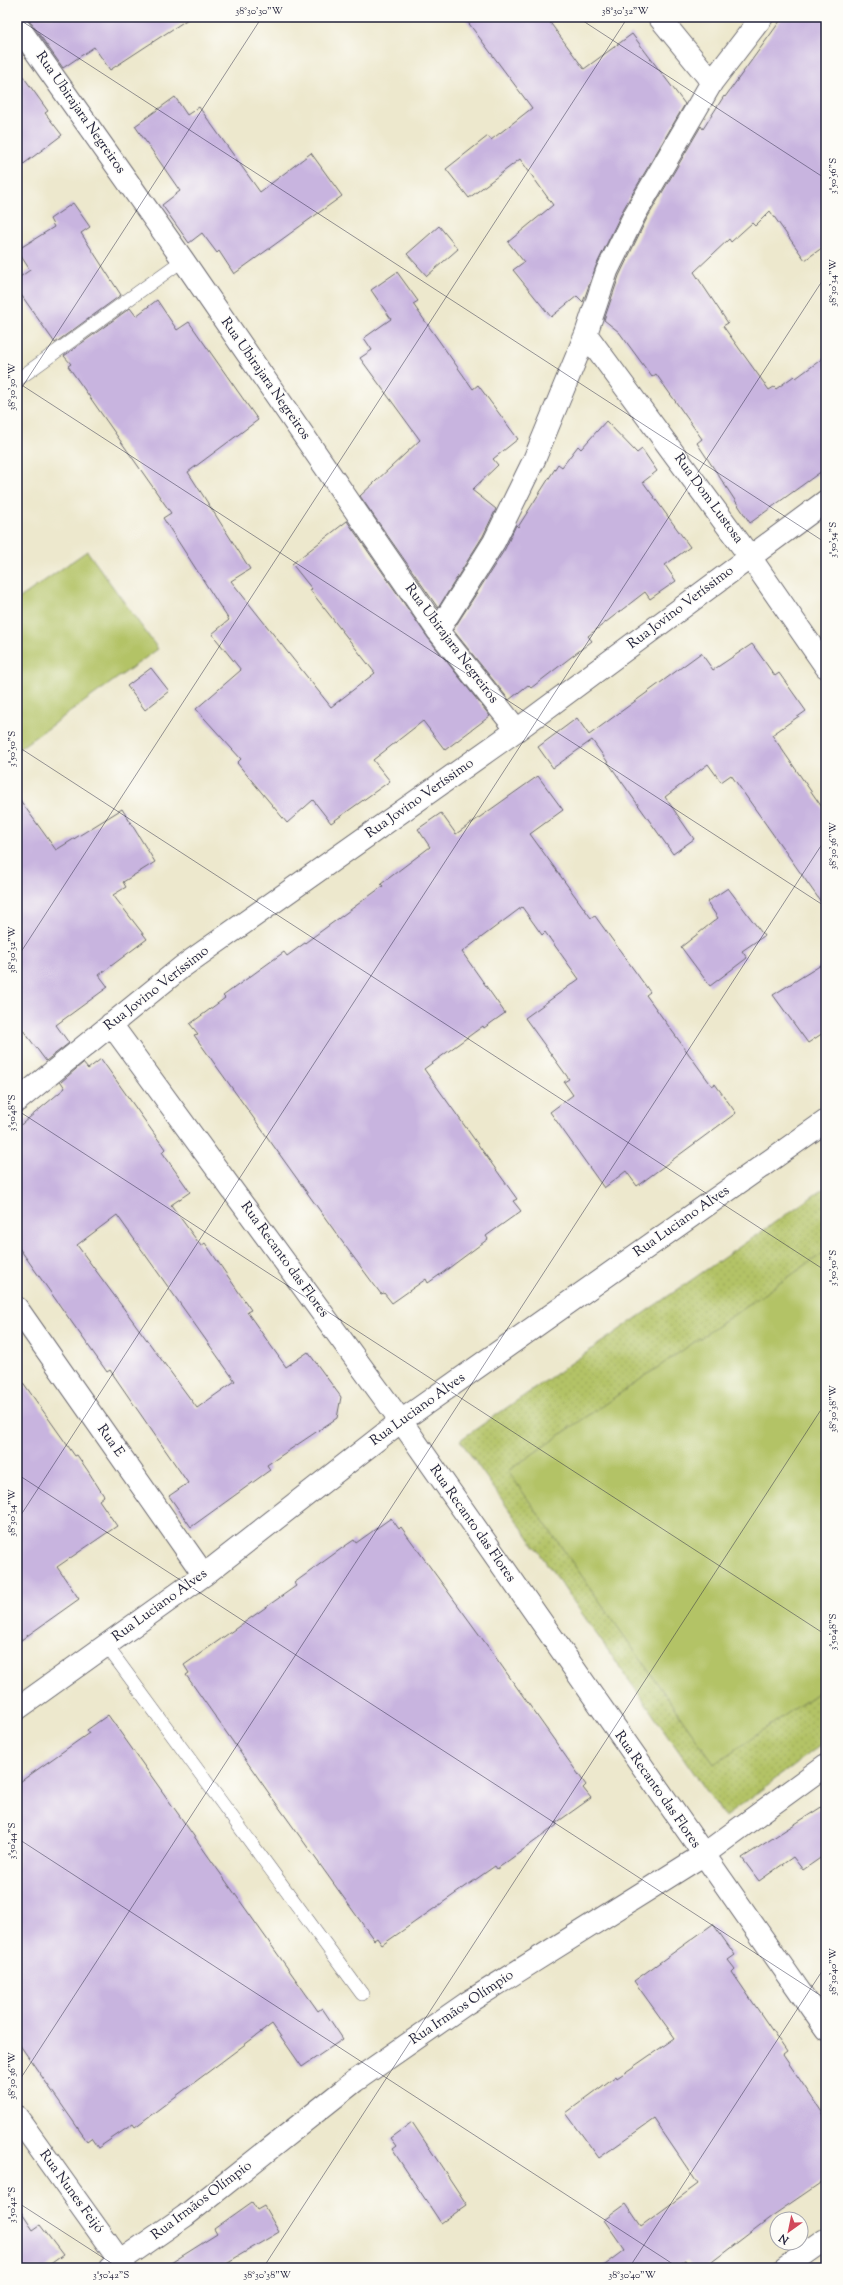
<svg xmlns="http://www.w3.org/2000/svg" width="843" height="2285" viewBox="0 0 843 2285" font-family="'Sorts Mill Goudy',serif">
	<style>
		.grass { fill: url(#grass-dots); stroke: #6a7250 }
		.pitch { fill: #b3c366; stroke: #6a7250 }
		.building { fill: #c8b4df; fill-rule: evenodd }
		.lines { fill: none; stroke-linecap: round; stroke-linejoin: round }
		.service-casing { stroke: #69676e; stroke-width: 14 }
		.minor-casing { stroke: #69676e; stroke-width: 24 }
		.service { stroke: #fff; stroke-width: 13 }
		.minor { stroke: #fff; stroke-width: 22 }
		.ticks { fill: none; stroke: #22223b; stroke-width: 1; stroke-opacity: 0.45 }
		.labels { text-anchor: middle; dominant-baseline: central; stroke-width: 3; stroke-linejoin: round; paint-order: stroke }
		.street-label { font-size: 14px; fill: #22223b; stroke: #fdfcf7 }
		.neatline { fill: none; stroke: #22223b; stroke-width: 1.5 }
		.ticks-label { font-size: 10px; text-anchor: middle; fill: #22223b }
	</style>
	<defs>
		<pattern id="grass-dots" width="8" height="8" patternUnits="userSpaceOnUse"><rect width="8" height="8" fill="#b3c366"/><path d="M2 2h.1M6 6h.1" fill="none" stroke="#9aa759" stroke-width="1.8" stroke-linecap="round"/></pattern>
	</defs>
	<rect width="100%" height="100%" fill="#fdfcf7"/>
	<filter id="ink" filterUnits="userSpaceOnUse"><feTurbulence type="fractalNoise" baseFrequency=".025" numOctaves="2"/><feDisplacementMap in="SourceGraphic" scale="8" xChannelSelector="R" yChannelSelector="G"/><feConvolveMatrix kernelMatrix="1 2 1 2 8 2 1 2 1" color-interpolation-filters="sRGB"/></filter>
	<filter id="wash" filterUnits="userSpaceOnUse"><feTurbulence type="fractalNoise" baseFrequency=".012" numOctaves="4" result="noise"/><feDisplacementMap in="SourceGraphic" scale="16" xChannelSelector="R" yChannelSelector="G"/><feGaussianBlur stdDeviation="0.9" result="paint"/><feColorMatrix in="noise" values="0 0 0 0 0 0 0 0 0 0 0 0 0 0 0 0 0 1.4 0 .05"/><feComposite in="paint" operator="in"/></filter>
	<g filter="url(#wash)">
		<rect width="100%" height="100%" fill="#ede8cd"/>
		<path class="grass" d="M826,1187V1741L725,1817L460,1440Z"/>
		<path class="pitch" d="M87,551L158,649L17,750V600Z
			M826,1251V1687L714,1764L508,1471Z"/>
		<g id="blocks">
			<path class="building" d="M27,17H191L110,70L94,47L63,68Z
				M464,17H546L584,69L632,34L685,104L624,208L596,266L583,302L577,296L551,317L513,270L524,262L508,242L553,205L520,159L469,198L446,169L488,136L491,140L532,108Z
				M783,17H826V245L805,260L770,211L755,226L752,223L731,242L729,239L694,272L728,323L723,326L769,390L774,387L776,389L794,376L796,378L826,356V468L750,523L697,443L702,439L656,374L652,377L619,332L604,320L619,276L646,220L701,126L703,129L724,96L725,97Z
				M17,68L48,111L45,113L62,135L17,169Z
				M175,97L187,115L199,107L260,192L311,153L342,196L234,274L219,251L217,253L202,233L189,243L162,205L180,191L135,126Z
				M73,203L90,227L81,233L121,295L55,343L17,289V279L30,270L17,250L54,227L50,219Z
				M439,226L458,249L427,276L407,254Z
				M397,272L418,301L413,304L473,389L478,385L518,439L493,459L498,465L472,490L496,509L483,536L438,608L360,496L420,440L360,358L372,350L364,338L391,319L371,290Z
				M157,300L177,330L189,322L258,420L188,472L250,569L231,581L331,707L375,673L310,590L312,589L292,564L347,521L428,638L490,716L445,750L423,721L373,760L390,781L331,823L313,800L287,823L237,763L241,759L196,709L241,670L212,634L229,620L163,518L171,513L68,366L71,364L64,356L130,308L136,316Z
				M606,421L637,453L642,449L657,471L643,482L690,547L665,565L676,581L650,599L645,592L588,636L592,641L531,688L528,685L509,700L453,630L505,549L516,525L518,527L558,464L562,467L578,446L581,449Z
				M752,644L775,676L779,673L806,711L772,735L826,813V909L731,775L721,782L708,764L665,797L694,839L673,854L592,740L553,768L538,747L577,718L589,735L701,653L713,670Z
				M151,668L169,691L145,710L127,686Z
				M538,776L563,810L530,834L591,918L595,916L650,992L646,995L712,1086L715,1084L736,1113L637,1186L626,1171L604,1188L550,1112L573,1095L564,1082L569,1079L525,1018L579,979L545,932L542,935L522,907L462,952L505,1013L484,1028L483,1026L424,1069L517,1199L513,1201L521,1211L486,1236L488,1239L445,1271L428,1283L426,1279L392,1303L384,1293L381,1294L346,1247L194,1035L198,1034L190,1024L225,998L223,996L284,952L287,956L383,886L381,884L430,847L418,829L441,813L456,834Z
				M17,796L56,850L122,809L155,862L123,882L126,887L113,895L147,939L99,975L108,987L56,1025L69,1043L46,1061L17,1022Z
				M728,888L764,936L742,951L747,958L710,986L681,947L718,918L707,902Z
				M826,962V1031L808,1043L773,995Z
				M101,1059L165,1149L162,1152L190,1192L171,1205L201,1246L205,1243L251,1310L247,1312L286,1367L308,1352L341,1397L337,1418L267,1465L270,1470L191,1527L169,1496L188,1483L110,1370L107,1372L17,1245V1128L65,1088L61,1082L83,1063L88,1069ZM117,1215L235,1381L197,1408L77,1245Z
				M17,1374L75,1456L77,1455L88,1471L104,1496L99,1500L117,1526L57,1567L79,1599L17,1643Z
				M391,1518L399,1529L401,1527L489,1648L586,1785L583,1788L591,1798L556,1823L557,1825L497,1869L495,1866L382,1945L377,1938L374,1940L273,1799L186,1675L189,1673L184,1665L296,1586L294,1583L345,1546L354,1540L356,1543Z
				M108,1715L318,2011L322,2008L343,2039L302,2067L272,2024L135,2127L133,2124L98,2148L91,2138L87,2141L17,2041V1784L89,1733L87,1730Z
				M826,1804V1854L803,1870L793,1857L759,1881L742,1858Z
				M713,1924L735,1955L728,1960L735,1969L732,1972L787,2052L783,2055L826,2118V2179L772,2216L704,2268H693L686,2260L674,2268H601L625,2250L604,2220L626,2204L641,2226L698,2184L654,2119L599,2158L566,2113L616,2076L617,2078L675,2038L634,1981Z
				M412,2122L467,2205L441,2223L392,2149L396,2146L390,2138Z
				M252,2202L257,2210L264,2206L279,2232L218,2268H163L217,2234L214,2229Z
				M17,2206L33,2230L40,2225L63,2255L45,2268H17Z"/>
		</g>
	</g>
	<g filter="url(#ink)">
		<use href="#blocks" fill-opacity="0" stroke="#69676e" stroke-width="1"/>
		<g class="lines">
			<defs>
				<path id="service" d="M17,380L183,260
					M106,1645L362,1994"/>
				<path id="minor" d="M659,17L712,82
					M17,25L183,260L438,631L517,730
					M586,334L750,557L826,667
					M438,631L494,542L534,460L586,334L607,271L635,214L712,82L762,17
					M111,1024L401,1421L826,2029
					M17,1101L182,967L517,730L826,501
					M17,1308L204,1575
					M17,1709L204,1575L401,1421L826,1121
					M17,2117L125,2268
					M110,2268L185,2216L355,2081L467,2003L703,1855L826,1765
					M785,2268L826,2239"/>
			</defs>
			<use href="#service" class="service-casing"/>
			<use href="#minor" class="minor-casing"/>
			<use href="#service" class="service"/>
			<use href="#minor" class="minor"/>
		</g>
	</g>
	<path class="ticks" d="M577,17L826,179M17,18L826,543M17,382L826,907M17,395L262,17M17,746L826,1271M17,958L628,17M17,1110L826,1635M17,1474L826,1999M17,1521L826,275M17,1838L679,2268M17,2084L826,838M17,2202L119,2268M263,2268L826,1402M629,2268L826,1965"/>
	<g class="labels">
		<g class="street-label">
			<text transform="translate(80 113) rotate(55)">Rua Ubirajara Negreiros</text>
			<text transform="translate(265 379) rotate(55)">Rua Ubirajara Negreiros</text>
			<text transform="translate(708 499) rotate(54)">Rua Dom Lustosa</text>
			<text transform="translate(681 608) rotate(-37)">Rua Jovino Veríssimo</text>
			<text transform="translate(451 644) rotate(53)">Rua Ubirajara Negreiros</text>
			<text transform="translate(420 799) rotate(-35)">Rua Jovino Veríssimo</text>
			<text transform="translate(157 989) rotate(-38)">Rua Jovino Veríssimo</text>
			<text transform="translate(682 1222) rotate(-35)">Rua Luciano Alves</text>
			<text transform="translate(284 1260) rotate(54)">Rua Recanto das Flores</text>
			<text transform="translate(418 1410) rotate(-36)">Rua Luciano Alves</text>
			<text transform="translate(110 1441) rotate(55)">Rua E</text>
			<text transform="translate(472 1524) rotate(55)">Rua Recanto das Flores</text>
			<text transform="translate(160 1606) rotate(-36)">Rua Luciano Alves</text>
			<text transform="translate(657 1790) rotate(55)">Rua Recanto das Flores</text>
			<text transform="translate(462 2008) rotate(-34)">Rua Irmãos Olímpio</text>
			<text transform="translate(71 2192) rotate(54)">Rua Nunes Feijó</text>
			<text transform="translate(202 2201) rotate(-37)">Rua Irmãos Olímpio</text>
		</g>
	</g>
	<rect width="843" height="2285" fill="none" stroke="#fdfcf7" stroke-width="44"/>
	<g transform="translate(789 2231) rotate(213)"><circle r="19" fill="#fdfcf7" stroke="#a5a5ac"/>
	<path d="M0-3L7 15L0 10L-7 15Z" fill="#d1495b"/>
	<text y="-6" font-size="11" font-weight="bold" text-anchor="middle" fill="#22223b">N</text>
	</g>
	<rect x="22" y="22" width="799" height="2241" class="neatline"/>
	<g class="ticks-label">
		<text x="259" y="14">38°30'30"W</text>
		<text x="625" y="14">38°30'32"W</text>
		<text transform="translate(832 176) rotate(-90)" y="4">3°50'56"S</text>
		<text transform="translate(832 283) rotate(-90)" y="4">38°30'34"W</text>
		<text transform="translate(11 387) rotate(-90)" y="4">38°30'30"W</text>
		<text transform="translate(832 540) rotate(-90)" y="4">3°50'54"S</text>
		<text transform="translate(11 749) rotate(-90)" y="4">3°50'50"S</text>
		<text transform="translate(832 846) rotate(-90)" y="4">38°30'36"W</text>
		<text transform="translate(11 950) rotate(-90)" y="4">38°30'32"W</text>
		<text transform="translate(11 1113) rotate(-90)" y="4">3°50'48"S</text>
		<text transform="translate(832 1268) rotate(-90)" y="4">3°50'50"S</text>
		<text transform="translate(832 1409) rotate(-90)" y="4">38°30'38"W</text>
		<text transform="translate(11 1513) rotate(-90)" y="4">38°30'34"W</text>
		<text transform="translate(832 1632) rotate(-90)" y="4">3°50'48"S</text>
		<text transform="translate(11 1841) rotate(-90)" y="4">3°50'44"S</text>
		<text transform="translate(832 1972) rotate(-90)" y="4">38°30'40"W</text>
		<text transform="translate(11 2076) rotate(-90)" y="4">38°30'36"W</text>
		<text transform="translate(11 2205) rotate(-90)" y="4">3°50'42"S</text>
		<text x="111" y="2278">3°50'42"S</text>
		<text x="267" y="2278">38°30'38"W</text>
		<text x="632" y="2278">38°30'40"W</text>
	</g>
</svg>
